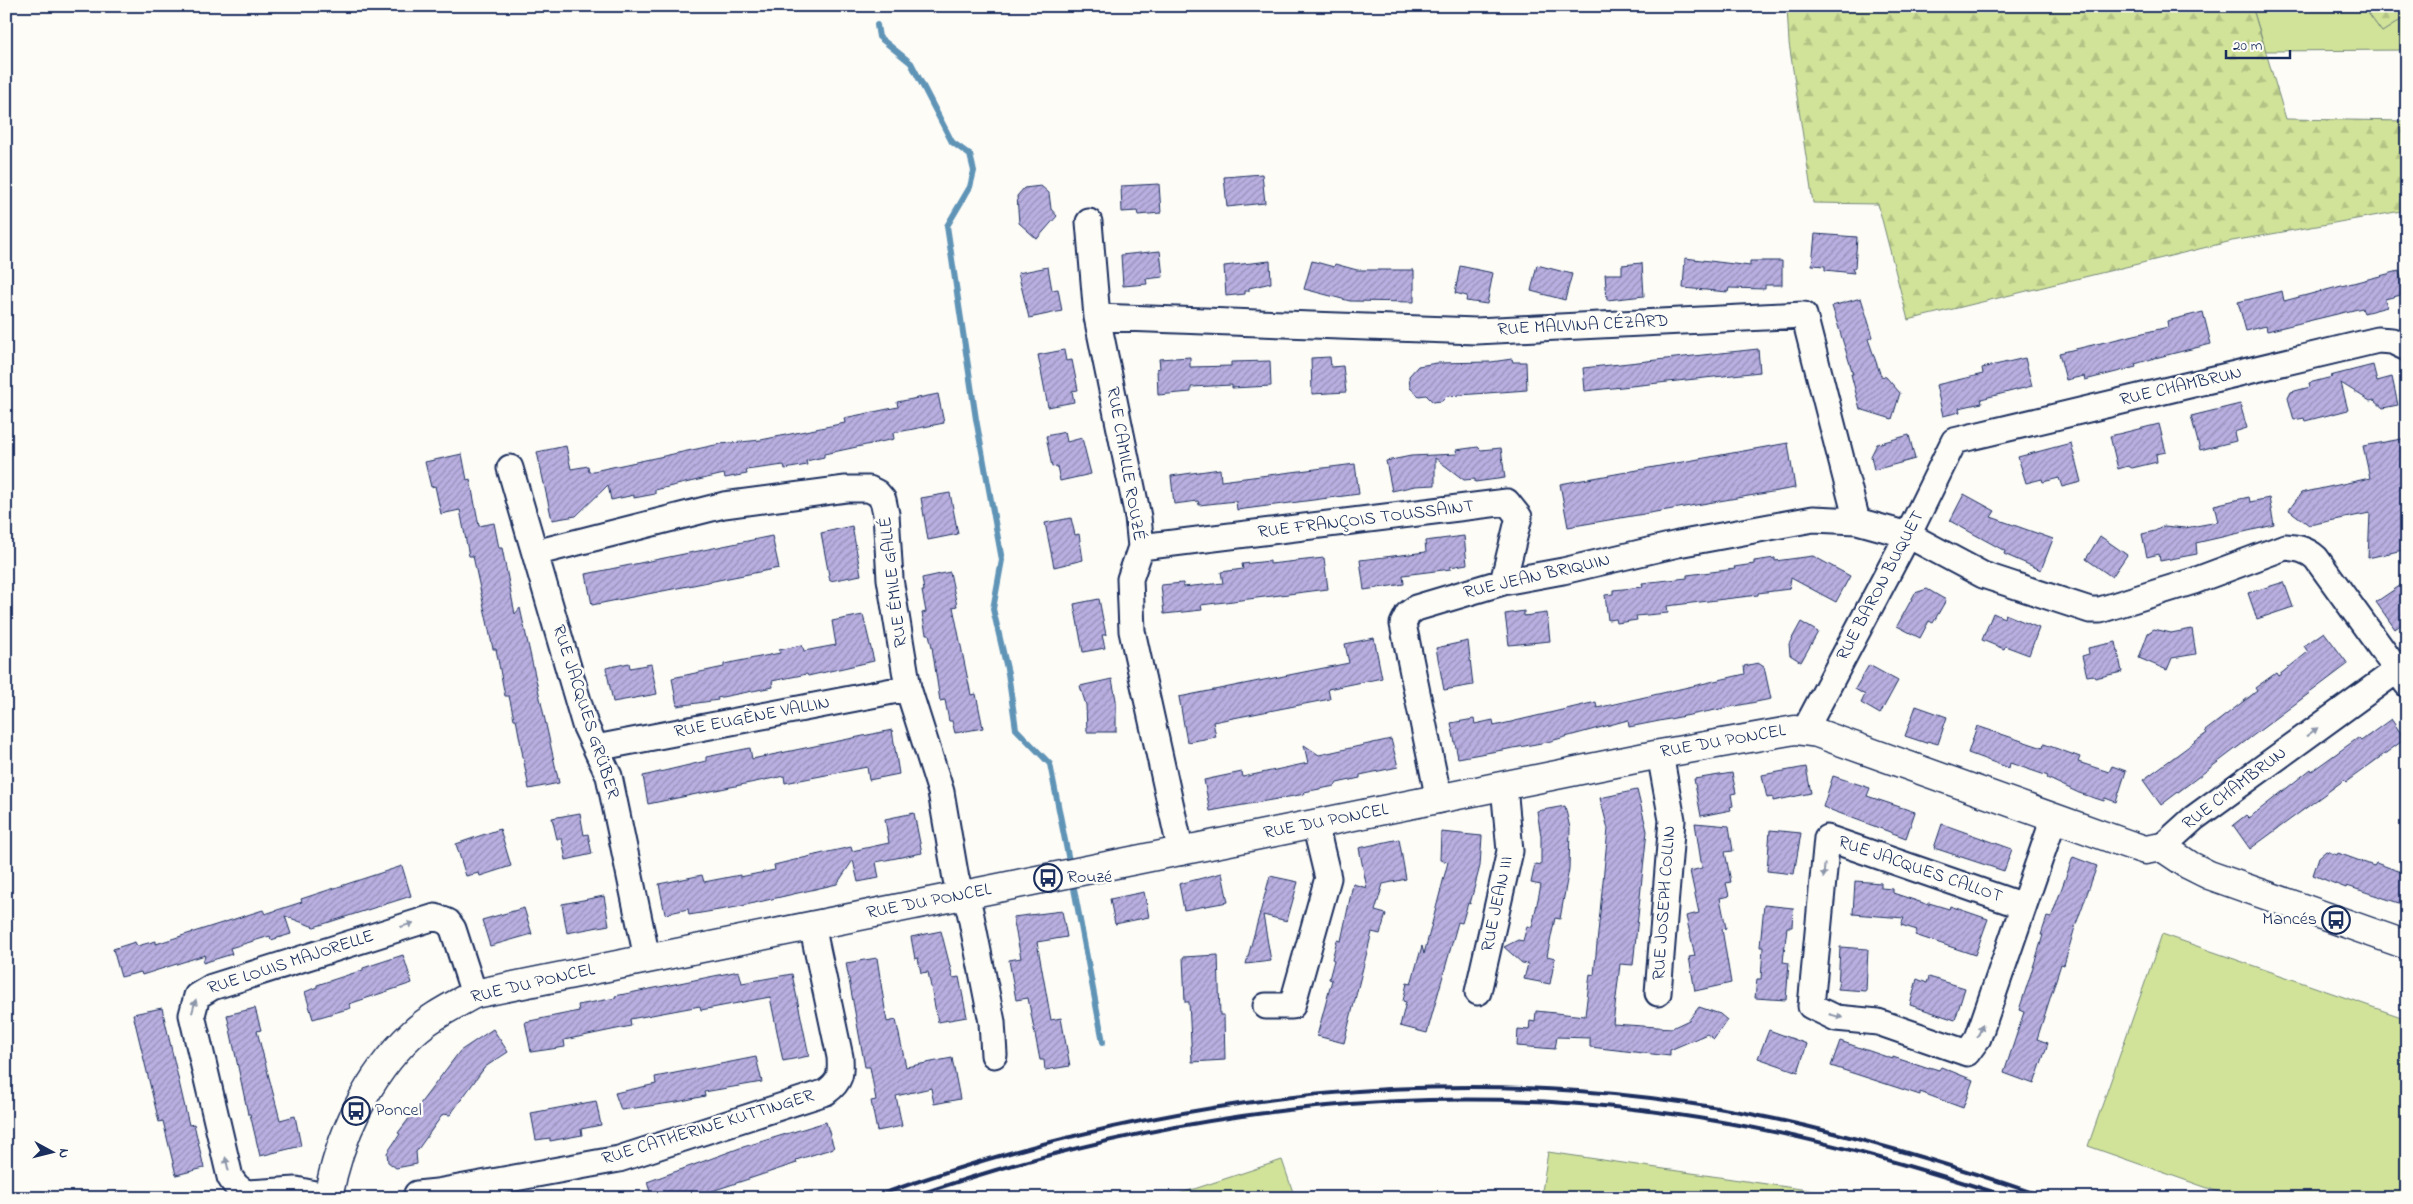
<svg xmlns="http://www.w3.org/2000/svg" width="2413" height="1204" viewBox="0 0 2413 1204" font-family="'Indie Flower',sans-serif">
	<style>
		.green { fill: #d1e398; stroke: #76897b }
		.forest { fill: url(#forest-firs); stroke: #76897b }
		.lines { fill: none; stroke-linecap: round; stroke-linejoin: round }
		.stream { stroke: #6194b6; stroke-width: 6 }
		.building { fill: url(#building-hatch); stroke: #1b2f5e }
		.street-casing { stroke: #1b2f5e; stroke-width: 29 }
		.secondary-casing { stroke: #1b2f5e; stroke-width: 31 }
		.street { stroke: #fdfcf7; stroke-width: 25 }
		.secondary { stroke: #fdfcf7; stroke-width: 28 }
		.rail { stroke: #1b2f5e; stroke-width: 4 }
		.oneway { fill: #8c96aa }
		.labels { text-anchor: middle; dominant-baseline: central; stroke-width: 5; stroke-linejoin: round; paint-order: stroke }
		.street-label { font-size: 18px; fill: #1b2f5e; stroke: #fdfcf7 }
		.poi-label { font-size: 18px; fill: #1b2f5e; stroke: #fdfcf7; text-anchor: start }
	</style>
	<defs>
		<pattern id="forest-firs" width="22" height="20" patternUnits="userSpaceOnUse" patternTransform="scale(1.25)"><rect width="22" height="20" fill="#d1e398"/><path d="M5 1l3.5 6h-7zM16 11l3.5 6h-7z" fill="#b3c385"/></pattern>
		<pattern id="building-hatch" width="6" height="6" patternUnits="userSpaceOnUse" patternTransform="scale(1.25)"><rect width="6" height="6" fill="#b9afe0"/><path d="M-1 1l2-2M0 6l6-6M5 7l2-2" fill="none" stroke="#968fb9"/></pattern>
	</defs>
	<rect width="100%" height="100%" fill="#fdfcf7"/>
	<filter id="ink" filterUnits="userSpaceOnUse"><feTurbulence type="fractalNoise" baseFrequency=".02" numOctaves="2"/><feDisplacementMap in="SourceGraphic" scale="10" xChannelSelector="R" yChannelSelector="G"/><feConvolveMatrix kernelMatrix="1 2 1 2 8 2 1 2 1" color-interpolation-filters="sRGB"/></filter>
	<g filter="url(#ink)">
		<path class="green" d="M2252,6H2363L2382,32L2407,16V50L2266,51Z
			M2162,934L2407,1019V1198H2236L2088,1146Z
			M1548,1152L1862,1198H1541Z
			M1282,1160L1295,1198L1170,1197Z"/>
		<path class="forest" d="M1787,6H2252L2286,119L2407,121V210L2232,241L1908,320L1878,204L1813,203L1789,43Z
			M2363,6H2407V16L2382,32Z"/>
		<g class="lines">
			<path class="stream" d="M877,25L879,37L911,63L952,142L970,155L974,171L970,187L947,226L976,419L1002,560L993,609L1008,673L1016,729L1050,764L1070,866
				M1072,878L1103,1042"/>
		</g>
		<path class="building" d="M1262,174L1265,203L1227,207L1224,177Z
			M1159,184L1161,213L1138,215L1137,211L1122,212L1121,186Z
			M1041,186L1049,193L1051,209L1057,216L1037,239L1019,223L1017,196L1024,188Z
			M1815,234L1857,237L1855,268H1852L1854,273L1825,270V266L1812,265Z
			M1160,251L1163,277L1146,279L1147,284L1123,286L1121,255Z
			M1685,258L1750,266V261H1782V285H1765V289L1729,288L1728,292L1683,288Z
			M1270,261L1271,283L1249,288V291H1245V294L1226,296L1224,266Z
			M1312,261L1334,267L1335,264L1357,270H1414V302L1350,301L1304,289Z
			M1642,263L1644,296L1607,300L1605,274H1622V265Z
			M1537,265L1572,274L1565,300L1531,291Z
			M1460,266L1493,273L1487,304L1466,301L1467,296L1455,293Z
			M1048,267L1052,290L1058,289L1062,311L1029,318L1018,273Z
			M2399,271L2405,294L2385,299L2387,307L2364,313L2362,308L2267,331L2266,326L2246,331L2238,302L2282,291L2284,301Z
			M1861,298L1873,337L1868,339L1881,376L1886,377L1900,393L1892,419L1860,409L1851,374H1853L1832,306Z
			M2203,312L2211,344L2155,358L2135,364L2136,367L2085,380L2084,376L2066,380L2059,353L2168,327L2167,321Z
			M1758,349L1760,372L1585,391L1583,368Z
			M1064,350L1066,361L1072,360L1078,390L1072,391L1074,402L1048,407L1038,355Z
			M1190,357V367L1231,366V362L1270,361L1271,386L1232,388V385L1191,387V392L1158,395L1157,369L1160,368L1159,359Z
			M1330,357L1331,367L1343,366L1346,392L1312,394L1311,358Z
			M2025,358L2032,386L1981,399L1982,403L1959,408L1960,412L1943,416L1936,385L1983,374L1982,368Z
			M1512,359L1513,362H1526L1527,390L1447,396L1442,401L1433,402L1426,395L1419,396L1410,388L1409,376L1418,366L1437,363L1491,362Z
			M2373,365L2377,381L2392,377L2398,405L2383,408L2374,400L2370,401L2341,383L2348,410L2305,421L2304,418L2294,420L2288,398L2291,392L2310,387L2309,383L2332,377L2330,376Z
			M938,394L944,423L893,433L894,439L824,454V457L806,461L807,465L785,469L784,465L746,470L747,474L725,478L724,474L655,490V494L634,498V495L611,500L608,485L576,516L552,520L537,452L566,446L571,469L588,466L589,472L720,444L761,440L845,423L844,418L898,407L897,402Z
			M2240,404L2247,428L2234,432L2236,441L2200,450L2191,416Z
			M2159,424L2166,452L2156,454L2157,462L2132,468L2128,466L2118,469L2110,436Z
			M1065,432L1067,442L1082,438L1091,474L1060,481L1057,466L1052,467L1046,436Z
			M1909,435L1915,459L1874,470L1871,456L1877,444Z
			M2407,438V549L2368,558L2370,513L2309,525L2289,510L2301,493L2370,478L2363,446Z
			M1788,443L1795,488L1568,527L1560,484Z
			M2071,443L2081,482L2062,487L2059,478L2043,482L2042,479L2026,483L2018,457Z
			M1478,447L1481,450L1501,448L1505,478L1475,482V479L1464,480L1435,458V485L1415,486L1392,491L1386,461L1411,456L1457,454L1456,450Z
			M462,454L467,480L470,479L479,526L494,523L499,548H502L515,614L520,608L559,783L529,789L516,719H514L509,696H505L496,649H493L473,556H469L460,510L441,514L435,486L431,487L425,462Z
			M1355,464L1359,494L1237,510L1236,501L1199,505L1198,501L1174,504L1171,476L1220,469L1221,481Z
			M950,493L958,534L928,540L921,498Z
			M1964,494L1995,511L1991,517L2053,539L2041,570L2004,554L2005,551L1950,521Z
			M2249,497L2250,502L2269,498L2274,525L2196,543L2197,554L2160,561L2159,554L2147,557L2142,534L2155,531L2164,526L2185,528L2218,522L2214,505Z
			M1071,518L1075,535L1079,534L1083,560L1054,567L1045,523Z
			M852,526L861,575L830,581L821,533Z
			M772,536L779,568L592,605L586,574Z
			M1464,536L1467,564L1450,567L1451,569L1403,575L1404,584L1364,590L1360,560L1426,552L1425,541Z
			M2100,536L2127,555L2112,577L2086,559Z
			M1813,556L1850,576L1836,602L1791,578L1789,589L1758,593V595L1667,606L1668,613L1636,616L1637,620L1617,623L1616,619L1608,620L1605,595L1613,594V590L1643,587L1642,583L1687,578V575L1735,569L1734,567L1754,564V561L1775,558V561Z
			M1324,558L1328,589L1201,605L1202,610L1164,614L1161,585L1183,583V587L1223,583L1221,572L1243,569L1242,564L1270,561V564Z
			M950,572L957,606L953,607L964,661L971,695L976,694L983,728L955,733L952,721H949L945,700L940,701L932,647L929,634H926L922,613L926,612L922,591H924L922,578Z
			M2407,581V620L2395,629L2376,602Z
			M2284,582L2293,607L2257,619L2248,593Z
			M1927,589L1946,600L1933,623L1929,621L1920,638L1897,626L1915,593Z
			M1099,599L1106,635H1102L1105,648L1083,652L1074,604Z
			M1524,611V616L1547,613L1550,641L1509,645L1505,614Z
			M1993,613L2004,618L2005,614L2039,628L2029,655L2005,646L2004,649L1982,640Z
			M863,615L874,661L808,676L807,674L772,681L773,687L717,698L718,700L677,706L672,678L724,667V664L780,653L779,650L802,645L804,651L836,645L832,621Z
			M1801,622L1818,632L1801,662L1790,655L1789,644Z
			M2154,629L2171,633L2192,629L2196,654L2172,658L2167,670L2139,658L2148,633Z
			M2324,632L2348,664L2161,805L2143,780L2207,733L2205,731L2257,691L2255,688L2276,673L2278,676L2308,652L2304,646Z
			M1374,638L1382,678L1328,689L1330,699L1213,722L1216,737L1187,742L1179,697L1349,663L1345,644Z
			M1468,641L1473,685L1444,690L1436,648Z
			M2116,642L2122,672L2095,678L2093,675L2087,676L2082,656L2089,654L2088,648Z
			M629,663L630,668L651,664L657,694L613,702L606,668Z
			M1758,663L1764,667L1771,699L1629,727L1628,720L1547,742L1458,758L1451,723L1474,719L1475,724L1493,720L1494,726L1596,702L1597,708L1745,674L1744,666Z
			M1869,665L1898,681L1880,714L1861,703L1865,695L1855,689Z
			M1112,679L1116,700V732H1087L1086,705L1080,686Z
			M1916,706L1947,717L1938,744L1927,741L1926,743L1905,736Z
			M2391,719L2405,739L2346,782L2344,780L2250,849L2233,825L2246,815L2249,818L2311,769L2312,771L2358,738L2361,741Z
			M1977,726L2043,748L2044,744L2080,757L2078,762L2109,772L2112,766L2126,771L2116,802L2105,798L2104,801L2079,793L2047,778L2048,776L2010,763L2009,768L1968,753Z
			M892,730L899,774L869,780L867,767L785,783L784,776L648,804L643,776L706,761V757L750,748L752,759Z
			M1391,739L1398,767L1360,775V778L1337,783L1335,786L1304,792L1305,794L1210,811L1204,780L1242,772L1243,777L1308,763L1304,745L1319,755Z
			M1806,767L1811,793L1773,801V797L1767,798L1762,775Z
			M1732,773L1736,793L1731,794L1733,806L1730,807L1731,810L1701,816L1694,779Z
			M1833,776L1870,788L1867,796L1915,812L1906,838L1823,807Z
			M1637,790L1647,831L1642,878L1633,965L1620,964L1613,1024L1672,1028L1689,1020L1699,1007L1720,1014L1727,1020L1714,1039L1707,1034L1670,1050V1056L1590,1047V1038L1557,1037L1555,1049L1517,1046L1518,1029L1529,1030L1530,1021L1535,1022L1536,1011L1585,1016L1590,974L1594,975L1608,829L1600,798Z
			M1565,806L1570,828L1569,869L1560,919L1555,918L1547,956L1555,958L1550,984L1524,979L1528,964L1522,963L1504,947L1518,940L1523,941L1527,926L1532,927L1541,885L1531,883L1535,864L1541,865V836L1537,811Z
			M580,813L584,835L588,834L592,854L566,860L562,839H557L552,818Z
			M914,813L922,853L876,862L879,878L858,882L853,860L837,884L737,907L689,915L688,909L665,914L659,884L702,875L704,882L740,875V877L775,870L774,865L828,852L851,847L852,851L889,843L885,819Z
			M1695,823L1729,826L1733,851L1725,852L1731,882L1726,883L1729,896L1720,898L1726,928L1722,929L1731,983L1695,991L1689,957L1695,956L1686,916L1699,913L1690,871L1702,868Z
			M1942,824L2012,849L2004,871L1934,848Z
			M500,829L511,866L480,876L479,873L466,876L456,844Z
			M1770,830L1801,833L1794,874L1767,871Z
			M1441,832L1482,836L1480,866L1470,904L1468,903L1462,923L1458,922L1427,1033L1400,1026L1406,1002L1403,1001L1407,983L1411,984L1422,946L1424,954L1448,862L1440,860Z
			M1399,839L1406,879L1383,884L1375,911L1386,914L1380,934L1372,932L1344,1043L1317,1036L1332,980L1329,979L1334,960L1332,959L1337,940L1341,941L1353,884L1367,888L1359,848Z
			M2326,851L2337,855L2338,853L2374,866L2376,863L2407,874V890L2402,904L2347,886L2346,888L2313,875L2319,857Z
			M2073,857L2097,866L2075,927L2064,965L2061,964L2037,1039L2048,1043L2034,1084L2004,1073L2024,1012L2019,1010L2037,955L2043,935H2041L2047,917L2051,918Z
			M402,866L411,896L314,927L285,916L291,934L271,940L270,936L230,948L232,954L203,963L205,955L142,975L141,972L121,977L113,949L135,942L137,946L156,941V944L263,910L265,914L302,902L301,899Z
			M1222,873L1228,902L1184,910L1179,884Z
			M1270,876L1298,882L1287,921L1263,915L1271,961L1246,964Z
			M1855,881L1881,883V888L1893,889V893L1929,905V903L1949,909L1950,906L1988,919L1975,955L1915,935L1917,930L1901,925L1904,918L1853,914Z
			M1144,892L1149,917L1115,924L1110,899Z
			M604,896L609,925L567,933L562,904Z
			M1764,905L1793,908L1792,927H1787L1783,962L1789,963L1786,1000L1755,998L1757,979H1761L1763,947H1760Z
			M524,908L532,934L490,946L482,920Z
			M1062,911L1067,937L1037,942L1051,1020L1061,1018L1070,1066L1045,1070L1044,1060H1040L1028,998L1016,1000L1009,960L1021,958L1013,917Z
			M941,931L953,978L959,977L967,1017L938,1022L928,972L921,973L918,958L915,959L911,937Z
			M1840,947L1868,949L1866,991L1838,989Z
			M403,955L412,983L349,1004L351,1008L313,1019L305,992L317,987V985L363,970V968Z
			M1218,955L1220,1015H1224L1225,1060L1192,1062L1189,1002H1185L1183,957Z
			M877,958L887,1022L896,1020L906,1067L952,1058L960,1099L934,1104L931,1088L896,1096L902,1126L877,1131L871,1101L876,1100L870,1067H865L846,963Z
			M739,971L742,983L792,974L809,1056L783,1061L770,997L701,1010L700,1006L630,1019L631,1026L564,1040L565,1047L531,1052L525,1022L579,1011L578,1005L616,998L615,996Z
			M1929,977L1965,988L1955,1020L1910,1005L1917,979L1927,983Z
			M162,1008L189,1125L194,1124L204,1168L176,1175L163,1121L159,1122L133,1014Z
			M255,1008L261,1030L257,1031L280,1120L295,1116L301,1146L260,1156L250,1114H248L227,1015Z
			M493,1029L508,1052L485,1067L450,1115L443,1114L416,1152L417,1164L396,1168L388,1162L387,1153L400,1134L398,1133L460,1051Z
			M1769,1030L1807,1044L1798,1072L1758,1058Z
			M1840,1041L1893,1059V1057L1929,1069V1067L1939,1070L1941,1067L1973,1080L1963,1108L1920,1092V1095L1831,1066Z
			M756,1057L762,1082L704,1092L705,1096L677,1102L621,1110L615,1093L656,1084L655,1077Z
			M596,1101L601,1125L581,1129L582,1135L550,1141V1138L536,1140L531,1113Z
			M826,1122L834,1148L796,1160L797,1163L691,1198H652L647,1182L740,1148Z"/>
		<g class="lines">
			<defs>
				<path id="street" d="M1089,222L1097,317L1138,517L1141,547L1130,579L1132,631L1181,852
					M1097,317L1476,331L1804,315L1857,521L1908,535L1983,575L2090,610H2100L2194,581L2285,547C2297,548 2306,549 2316,558L2407,684
					M510,468L585,725L609,776L647,958
					M1141,547L1507,502L1519,517L1503,582
					M535,553L724,505L846,489H869L877,493L883,500L886,514L890,579L908,688L941,792L956,879L970,911L992,1022L994,1055
					M1805,730L1908,535L1954,441L2378,340L2392,341L2407,348
					M596,748L908,688
					M1439,800L1403,624L1408,614L1416,608L1503,582L1563,571L1678,544L1813,519L1857,521
					M2162,847L2194,818L2407,663
					M2023,906L1827,838L1811,1006L1836,1018L1878,1022L1967,1053L1978,1038L2054,818
					M1478,992L1510,851L1504,786
					M1658,993L1672,820L1660,754
					M1266,1006H1292L1328,878L1315,824
					M417,1194L437,1192L619,1159L826,1092C841,1081 841,1074 840,1057L812,925
					M328,1197L296,1190L248,1193C239,1190 235,1185 230,1177L192,1015L197,996L212,987L435,917L448,922L453,929L474,994"/>
				<path id="secondary" d="M328,1198C339,1137 367,1076 413,1033C430,1017 453,1006 474,994L1660,754L1795,730L1817,733L2127,844L2145,850L2162,847L2189,865L2209,875L2407,945"/>
			</defs>
			<use href="#street" class="street-casing"/>
			<use href="#secondary" class="secondary-casing"/>
			<use href="#street" class="street"/>
			<use href="#secondary" class="secondary"/>
			<path class="rail" d="M871,1198C1160,1092 1471,1054 1775,1119C1867,1139 1958,1167 2048,1198
				M909,1198C1170,1107 1449,1073 1722,1122C1821,1139 1916,1167 2012,1198"/>
		</g>
		<defs><path id="oneway-solid" d="M-6-.8H1V-3.2L6.5 0L1 3.2V.8H-6Z" transform="scale(1.25)"/></defs>
		<g class="oneway">
			<use href="#oneway-solid" transform="translate(2312 732) rotate(-36)"/>
			<use href="#oneway-solid" transform="translate(1824 871) rotate(95)"/>
			<use href="#oneway-solid" transform="translate(407 925) rotate(-17)"/>
			<use href="#oneway-solid" transform="translate(194 1006) rotate(-74)"/>
			<use href="#oneway-solid" transform="translate(1836 1016) rotate(16)"/>
			<use href="#oneway-solid" transform="translate(1980 1031) rotate(-69)"/>
			<use href="#oneway-solid" transform="translate(227 1164) rotate(-103)"/>
		</g>
	</g>
	<defs>
		<symbol id="bus-ring" viewBox="-11 -11 22 22"><circle r="9.5" fill="#fdfcf7" stroke="#1b2f5e" stroke-width="1.5"/><path d="M-5-6H5V4H4V6H2V4H-2V6H-4V4H-5ZM-3.5-4V0h7V-4ZM-3.5 1.2v1.5H-2V1.2ZM2 1.2v1.5H3.5V1.2Z" fill="#1b2f5e"/></symbol>
	</defs>
	<g fill-rule="evenodd">
		<use href="#bus-ring" x="1032" y="862" width="32" height="32"/>
		<use href="#bus-ring" x="2320" y="904" width="32" height="32"/>
		<use href="#bus-ring" x="340" y="1095" width="32" height="32"/>
	</g>
	<g class="labels">
		<g class="street-label">
			<text transform="translate(1583 326) rotate(-3)">RUE MALVINA CÉZARD</text>
			<text transform="translate(2181 387) rotate(-13)">RUE CHAMBRUN</text>
			<text transform="translate(1125 464) rotate(80)">RUE CAMILLE ROUZÉ</text>
			<text transform="translate(1366 520) rotate(-7)">RUE FRANÇOIS TOUSSAINT</text>
			<text transform="translate(1537 577) rotate(-13)">RUE JEAN BRIQUIN</text>
			<text transform="translate(894 582) rotate(-97)">RUE ÉMILE GALLÉ</text>
			<text transform="translate(1881 586) rotate(-62)">RUE BARON BUQUET</text>
			<text transform="translate(585 712) rotate(72)">RUE JACQUES GRÜBER</text>
			<text transform="translate(752 718) rotate(-11)">RUE EUGÈNE VALLIN</text>
			<text transform="translate(1723 742) rotate(-10)">RUE DU PONCEL</text>
			<text transform="translate(2235 789) rotate(-37)">RUE CHAMBRUN</text>
			<text transform="translate(1326 822) rotate(-11)">RUE DU PONCEL</text>
			<text transform="translate(1920 870) rotate(19)">RUE JACQUES CALLOT</text>
			<text transform="translate(929 902) rotate(-11)">RUE DU PONCEL</text>
			<text transform="translate(1665 903) rotate(-86)">RUE JOSEPH COLLIN</text>
			<text transform="translate(1498 904) rotate(-78)">RUE JEAN III</text>
			<text transform="translate(291 963) rotate(-18)">RUE LOUIS MAJORELLE</text>
			<text transform="translate(533 984) rotate(-13)">RUE DU PONCEL</text>
			<text transform="translate(708 1128) rotate(-17)">RUE CATHERINE KUTTINGER</text>
		</g>
		<g class="poi-label">
			<text x="1067" y="878">Rouzé</text>
			<text x="2317" y="920" text-anchor="end">Mancés</text>
			<text x="375" y="1111">Poncel</text>
		</g>
	</g>
	<rect width="2413" height="1204" fill="none" stroke="#fdfcf7" stroke-width="25"/>
	<rect x="12" y="12" width="2388" height="1179" fill="none" stroke="#1b2f5e" stroke-width="2" filter="url(#ink)"/>
	<g transform="translate(52 1152) rotate(97)" stroke="#fdfcf7" stroke-width="4" paint-order="stroke">
	<path d="M0-4L9 19L0 12L-9 19Z" fill="#1b2f5e"/>
	<text y="-8" font-size="14" font-weight="bold" text-anchor="middle" fill="#1b2f5e">N</text>
	</g>
	<path d="M2226 50v8h64v-8" fill="none" stroke="#1b2f5e" stroke-width="2.5"/>
	<text x="2233" y="50" font-size="15" fill="#1b2f5e" stroke="#fdfcf7" stroke-width="4" paint-order="stroke">20 m</text>
</svg>
